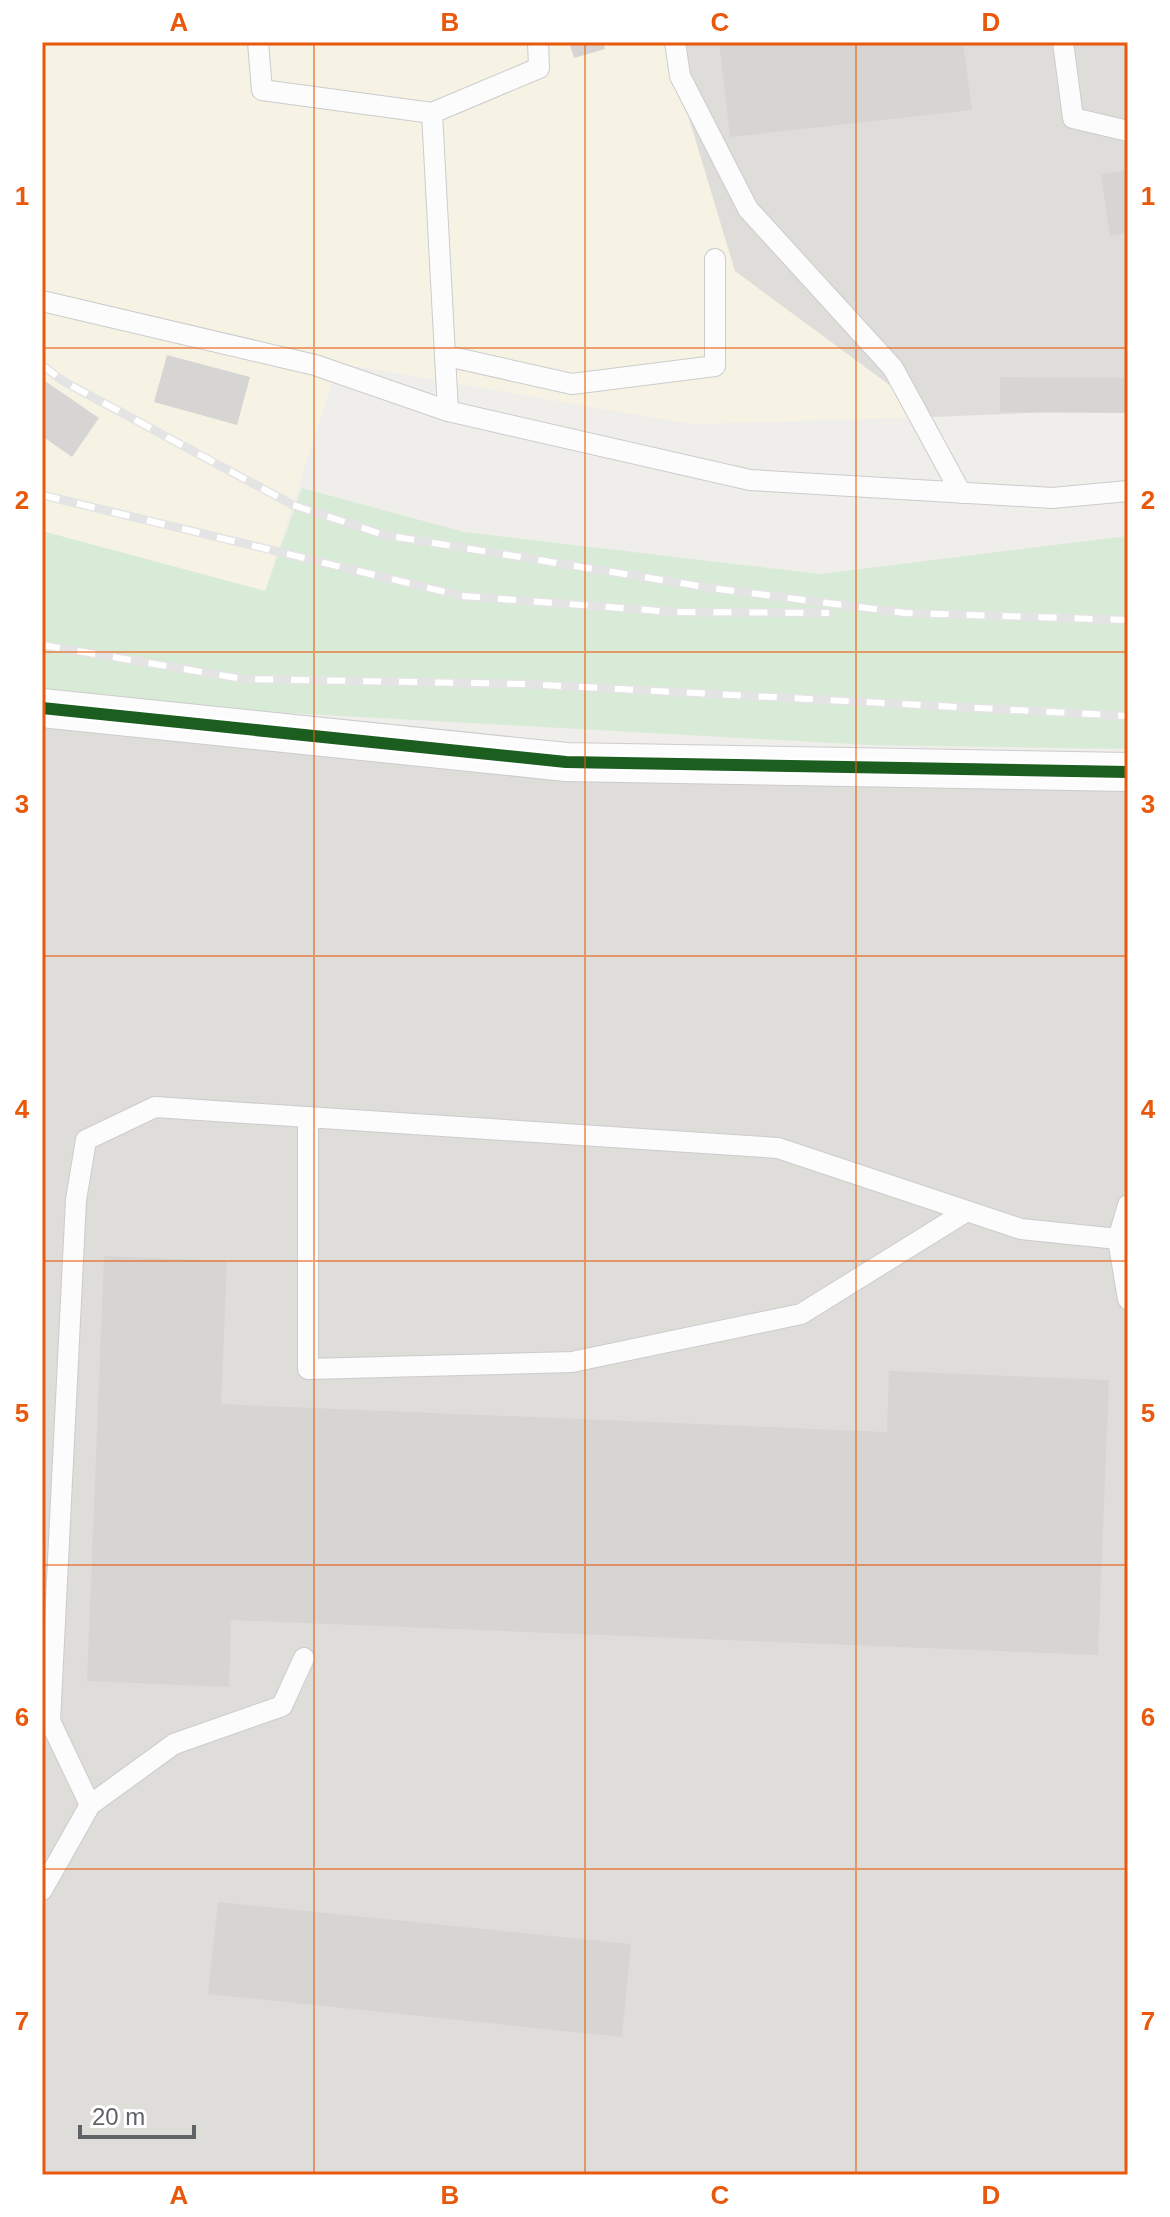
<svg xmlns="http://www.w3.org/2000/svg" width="1170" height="2217" viewBox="0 0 1170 2217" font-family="Arial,sans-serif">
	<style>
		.commercial { fill: #f7f3e4 }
		.industrial { fill: #dfddda }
		.green { fill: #d8ebd6 }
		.building { fill: #d6d5d3 }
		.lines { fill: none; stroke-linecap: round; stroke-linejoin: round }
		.service-casing { stroke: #cbcccc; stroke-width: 22 }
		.minor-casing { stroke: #cbcccc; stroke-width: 40 }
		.service { stroke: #fdfcfc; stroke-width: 20 }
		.minor { stroke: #fdfcfc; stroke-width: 38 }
		.rail-casing { stroke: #e4e4e4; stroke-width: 9 }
		.rail { stroke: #fff; stroke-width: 6; stroke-dasharray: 18; stroke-linecap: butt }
		.cycleway-casing { stroke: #fff; stroke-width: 17 }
		.cycleway { stroke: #1b5e20; stroke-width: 12 }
		.grid { fill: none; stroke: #e8590c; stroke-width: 2; stroke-opacity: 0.55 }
		.neatline { fill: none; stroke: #e8590c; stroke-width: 3 }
		.grid-label { font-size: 26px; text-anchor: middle; font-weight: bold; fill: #e8590c }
	</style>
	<rect width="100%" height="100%" fill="#efeeea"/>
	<path class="commercial" d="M42,42H666L735,271L933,417L691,424L338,363L265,591L42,531Z"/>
	<path class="industrial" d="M666,42H1128V409L933,417L735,271Z
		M42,717L1128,789V2175H42Z"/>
	<path class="green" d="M302,488L464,532L820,574L1128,536V749L869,745L162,706L42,693V531L265,591Z"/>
	<path class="building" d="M569,42H603L605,49L574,58Z
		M719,42H963L972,110L730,137Z
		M1128,170V233L1110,236L1101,174Z
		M167,355L250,377L237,425L154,402Z
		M1000,377L1128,378V413L1000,412Z
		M42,379L99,418L72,457L42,436Z
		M104,1256L227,1261L221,1404L887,1432L889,1371L1109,1380L1098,1655L231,1620L229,1687L87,1681Z
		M218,1902L631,1944L622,2037L208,1994Z"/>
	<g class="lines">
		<defs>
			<path id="service" d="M258,42L262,90L432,113L539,68L538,42
				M675,42L680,76L748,209L893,368L961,493
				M1063,42L1073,118L1128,131
				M432,113L448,411
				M42,301L315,365L448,411L750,480L1052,498L1128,491
				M447,356L572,384L715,366V259
				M308,1117V1369L572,1362L801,1314L967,1211
				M1128,1205L1118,1239L1128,1299
				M50,1721L90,1805
				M42,1726L50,1721L76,1200L86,1140L155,1107L778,1148L1021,1229L1118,1239L1128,1237
				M42,1890L90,1805L174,1744L282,1706L304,1658"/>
			<path id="minor" d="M42,708L566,762L1128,772"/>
		</defs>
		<use href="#service" class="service-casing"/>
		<use href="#minor" class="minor-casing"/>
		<use href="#service" class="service"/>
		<use href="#minor" class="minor"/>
		<defs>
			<path id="rail" d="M42,365L63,381L293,505L384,535L711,588L905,613L1128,620
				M42,495L462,596L674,612L829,613
				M42,645L243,679L525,684L1128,716"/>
		</defs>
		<use href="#rail" class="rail-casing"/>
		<use href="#rail" class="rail"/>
		<defs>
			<path id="cycleway" d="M42,708L566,762L1128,772"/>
		</defs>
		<use href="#cycleway" class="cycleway-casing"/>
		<use href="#cycleway" class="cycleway"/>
	</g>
	<path class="grid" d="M314,42V2175M585,42V2175M856,42V2175M42,348H1128M42,652H1128M42,956H1128M42,1261H1128M42,1565H1128M42,1869H1128"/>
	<rect width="1170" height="2217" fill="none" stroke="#ffffff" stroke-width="88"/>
	<path d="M80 2125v12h114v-12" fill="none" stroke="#5f6368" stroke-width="4"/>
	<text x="92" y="2125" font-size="24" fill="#5f6368" stroke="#ffffff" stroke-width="6" paint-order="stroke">20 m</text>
	<rect x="44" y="44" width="1082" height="2129" class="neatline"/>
	<g class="grid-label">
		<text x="179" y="31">A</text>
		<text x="450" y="31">B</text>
		<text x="720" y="31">C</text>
		<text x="991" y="31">D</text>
		<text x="22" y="205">1</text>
		<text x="1148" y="205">1</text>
		<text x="22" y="509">2</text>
		<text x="1148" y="509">2</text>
		<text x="22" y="813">3</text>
		<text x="1148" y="813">3</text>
		<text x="22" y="1118">4</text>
		<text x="1148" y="1118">4</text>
		<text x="22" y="1422">5</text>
		<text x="1148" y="1422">5</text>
		<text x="22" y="1726">6</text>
		<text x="1148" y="1726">6</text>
		<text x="22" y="2030">7</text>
		<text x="1148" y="2030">7</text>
		<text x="179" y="2204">A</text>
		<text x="450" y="2204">B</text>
		<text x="720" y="2204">C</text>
		<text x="991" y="2204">D</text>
	</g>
</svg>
